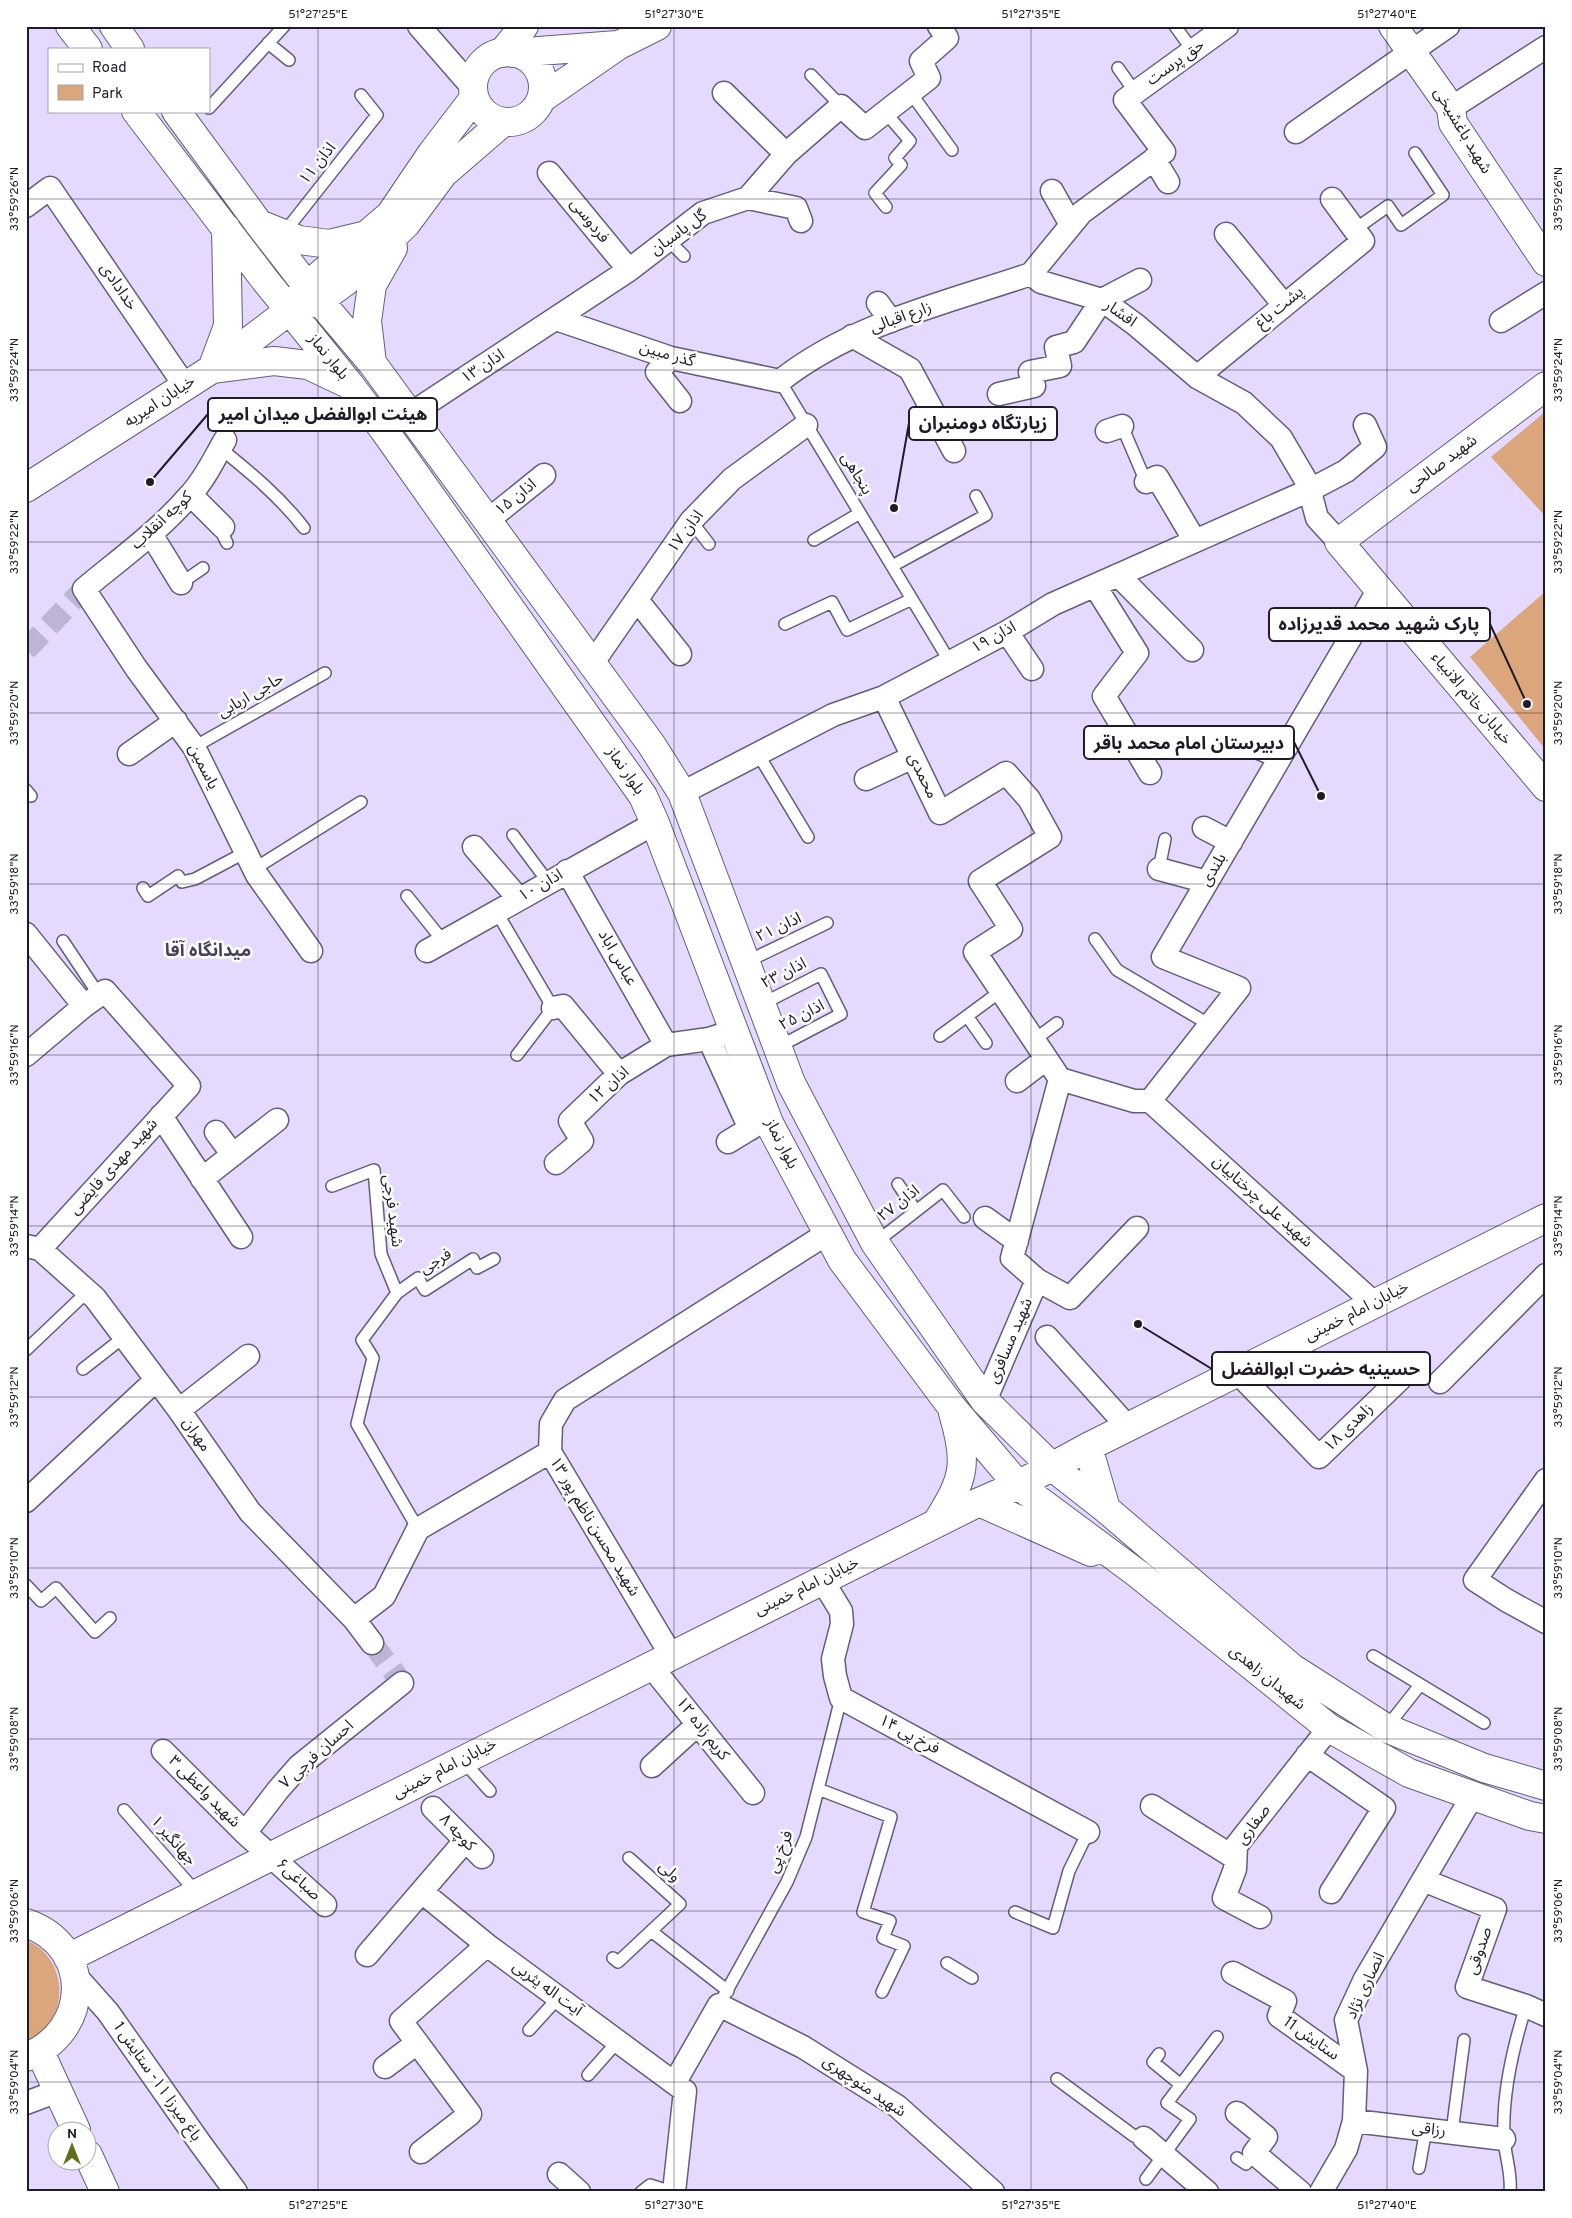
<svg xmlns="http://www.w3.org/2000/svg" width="1572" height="2218" viewBox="0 0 1572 2218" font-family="Overpass,'Noto Sans Arabic',sans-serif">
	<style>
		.green { fill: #dba67c }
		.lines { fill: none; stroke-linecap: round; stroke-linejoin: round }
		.minor-tunnel { stroke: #beb4d3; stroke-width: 22; stroke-dasharray: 22 11; stroke-linecap: butt }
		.service-casing { stroke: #665c7b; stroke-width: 14 }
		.minor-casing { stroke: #665c7b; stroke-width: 25 }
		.tertiary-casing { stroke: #665c7b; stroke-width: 30 }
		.secondary-casing { stroke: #665c7b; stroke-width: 30 }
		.service { stroke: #fff; stroke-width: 11 }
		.minor { stroke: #fff; stroke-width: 22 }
		.tertiary { stroke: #fff; stroke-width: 28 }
		.secondary { stroke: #fff; stroke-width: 28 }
		.ticks { fill: none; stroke: #201b28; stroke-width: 1; stroke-opacity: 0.45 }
		.labels { text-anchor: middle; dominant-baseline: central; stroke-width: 5; stroke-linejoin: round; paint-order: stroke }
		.street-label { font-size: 16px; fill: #201b28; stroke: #fff }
		.neighbourhood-label { font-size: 18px; font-weight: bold; fill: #493f5c; stroke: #fff }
		.leader { fill: none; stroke: #201b28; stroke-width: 2 }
		.callout-dot { fill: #201b28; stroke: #fff; stroke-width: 2 }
		.callout { fill: #fff; stroke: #201b28; stroke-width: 2 }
		.callout-label { font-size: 18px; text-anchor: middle; font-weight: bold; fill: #201b28 }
		.neatline { fill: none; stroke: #201b28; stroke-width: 2 }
		.ticks-label { font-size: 12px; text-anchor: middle; fill: #201b28 }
	</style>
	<rect width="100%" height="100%" fill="#e5dafe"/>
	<path class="green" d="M1546,411V517L1491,457Z
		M1546,591V750L1470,657Z
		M26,1940C70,1958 71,2023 26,2041Z"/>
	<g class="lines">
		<path class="minor-tunnel" d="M26,650L84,589
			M372,1643L402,1683"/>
		<defs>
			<path id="service" d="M1175,26L1193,51
				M268,43L289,60
				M1118,68L1135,92
				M811,75L841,106
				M910,92L952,150
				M209,108L284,26
				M885,112L910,141L895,158L901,165L875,193L886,207
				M1354,230L1388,206L1401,225L1443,195L1415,153
				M283,234L377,115L361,95
				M668,240L684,256
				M780,381L950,662
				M1122,426L1146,482
				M220,448C251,473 280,497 304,528
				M691,521L709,544
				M223,527L222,533L227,543
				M814,540L860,513
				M892,566L986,515L976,496
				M181,583L203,568
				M785,624L832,602L847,630L912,599
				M1228,741L1278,762
				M194,747L325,673
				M758,754L808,837
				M1141,758L1168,742
				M26,790L31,796
				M513,835L548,882
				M254,869L361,802
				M1159,869L1165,839
				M143,888L148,896L178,876L182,882L195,879L246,852
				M407,896L443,941
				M496,911L553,1008L517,1055
				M1095,939L1117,970L1210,1025
				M63,941L99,995
				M746,962L827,923
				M762,1004L821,974L841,1014L778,1047
				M967,1016L986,1043
				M940,1036L1001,991
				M1034,1040L1057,1023
				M898,1184L916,1211
				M332,1186L374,1170L381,1254L397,1293L362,1340L373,1358L357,1424L418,1529
				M875,1243L943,1190L964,1217
				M397,1293L418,1278L425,1290L473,1259L477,1268L494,1259
				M26,1350L87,1292
				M83,1369L124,1337
				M26,1585L41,1601L56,1588L95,1632L110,1618
				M1373,1656L1484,1723
				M1386,1728L1420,1685
				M463,1761L490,1791
				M818,1789L891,1817L863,1912L890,1921L883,1938L904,1946L882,1992
				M124,1810L197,1893
				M1015,1912L1053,1928L1069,1871L1088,1832
				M651,1931L728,1991
				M613,1958L618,1962L680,1904L629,1858
				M947,1963L972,1978
				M719,2005L787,1882L806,1837L841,1698
				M529,2030L558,1998
				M1159,2054L1153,2062L1181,2085
				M588,2075L618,2041
				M1057,2079L1134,2136L1144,2138
				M1452,2132L1464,2040
				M1237,2158L1246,2164L1254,2153
				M1419,2168L1426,2129
				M1146,2179L1190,2119L1167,2103L1217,2037
				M641,2192L650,2185L672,2192
				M1510,2192C1512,2173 1505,2156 1504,2138C1502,2095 1513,2047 1526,2006"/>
			<path id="minor" d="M419,26L473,88
				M724,93L786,154
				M1451,108L1546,47
				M1296,132L1448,26
				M1154,159L1168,182
				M549,173L629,270
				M1052,191L1071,225
				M748,198L796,208L801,221
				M26,206L50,188L185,386
				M1226,234L1284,305
				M1031,274L1041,282L1102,300L1136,325L1197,377L1244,403L1281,438L1308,484L1317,518L1339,542
				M1031,274L1081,213L1164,152L1125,100L1227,26
				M878,303L891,321
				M556,319L671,358L780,381C852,324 945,303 1031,274
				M1501,321L1546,293
				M852,336L910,369L954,451
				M671,358L657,372L680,401
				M1197,377L1363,241L1332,199
				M999,394L1034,386L1030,372L1060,366L1056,347L1074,342L1102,300L1140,280
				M409,415L629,270L703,213L748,198L786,154L841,106L865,128L929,78L921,61L947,38L939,26
				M1107,431L1122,426
				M225,440C214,459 205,479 190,495C159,531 120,559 84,589L136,668L194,747L257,875L311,951
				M1146,482L1157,477L1195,541
				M191,495L223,527
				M487,521L544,475
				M151,534L181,583
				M1118,575L1192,650
				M1095,586L1137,653L1104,696L1150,773
				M637,600L680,654
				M1007,632L1032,669
				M592,664L691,521L732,479L806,425
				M884,697L940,813L1006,773L1029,799L1050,837L980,881L1011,929L975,952L1060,1079
				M129,754L176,721
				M866,779L913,757
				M682,793L833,715L884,697L1007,632L1053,604L1310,490L1346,471L1375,447L1365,425
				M1204,828L1231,842
				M474,847L519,899
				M1159,869L1207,882
				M567,871L666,1045
				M26,934L84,1006
				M427,951L655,823
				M553,1008L563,1006L619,1074
				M709,1039L750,1129
				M26,1055L84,1006L105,991L189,1086L40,1249
				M1017,1081L1046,1059
				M1150,1101L1239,988L1163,957L1379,589
				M1150,1101L1374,1303
				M161,1116L241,1237
				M216,1132L233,1155
				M728,1142L761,1122
				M556,1163L582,1141L570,1121L619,1074L666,1045L709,1039L734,1031
				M202,1179L277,1120
				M985,1218L1017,1241
				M1137,1228L1070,1298L1037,1280L1012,1258L1060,1079L1134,1101H1150
				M26,1246L40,1249L95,1298L179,1410L250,1512L354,1619L372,1643
				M1047,1337L1128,1427
				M1237,1372L1319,1457L1400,1379
				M1440,1382L1546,1275
				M985,1401L1037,1280
				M179,1410L248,1356
				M550,1452L551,1424L565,1400L828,1233
				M1546,1480L1475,1580L1506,1600L1546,1622
				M26,1501L156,1380
				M822,1580L841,1611L842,1624L833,1659L835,1676L841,1698L1088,1832
				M354,1619L384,1596L418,1529L550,1452L671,1655
				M651,1666L753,1793
				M163,1751L245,1833L325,1905
				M1307,1755L1384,1808L1331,1892
				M652,1766L698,1724
				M1152,1806L1235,1858
				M433,1808L482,1857
				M245,1833L278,1790L299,1766L402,1683
				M1423,1880L1495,1909L1467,1987L1526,2006L1546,2015
				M422,1892L487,1945L685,2091L674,2192
				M1260,1917L1224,1898L1235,1869L1236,1846L1329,1728
				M367,1955L465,1841
				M1233,1973L1285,2001L1279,2016L1356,2071
				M75,1975L108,2012L200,2143L236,2192
				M385,2067L417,2043
				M675,2082L719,2005L803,2047L897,2106L993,2192
				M26,2103L58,2091
				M1237,2113L1266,2137L1254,2153L1300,2192
				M1354,2121L1504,2139
				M1144,2138L1207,2192
				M421,2152L470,2114L401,2021L487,1945
				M559,2174L579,2192
				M1321,2192L1346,2149L1354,2121L1356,2071L1346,2020L1365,1979L1473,1795"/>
			<path id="tertiary" d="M1393,26L1451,108L1453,123L1546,262
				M502,53L524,26
				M1546,386L1339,542L1546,787"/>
			<path id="secondary" d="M70,26L88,49
				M114,26L130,49
				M473 87a35 35 0 1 1 70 0a35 35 0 1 1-70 0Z
				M513,53L617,45
				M541,99L619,45L657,26
				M136,111L265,280L350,385L384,430L643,796L655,823L769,1123L842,1260L951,1406L1018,1485L1138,1574L1329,1728L1409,1773L1530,1816L1546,1819
				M176,111L259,224L307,286L372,363L651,744L682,793L791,1083L875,1243L985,1401L1051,1466L1106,1509L1292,1668L1386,1728L1484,1768L1546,1786
				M259,224L299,240L329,244L362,236
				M226,228L228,326L212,369L274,361L308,365L344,382
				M303,306L319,301L345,282L406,224L443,174L503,122
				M372,363L367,321L372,285L393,248
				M26,488L212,369L290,310L307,286L390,215L432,153L474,98
				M1088,1447L1106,1509
				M979,1502L1091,1552
				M937,1522C965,1478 968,1463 953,1413
				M26,1923C94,1946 91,2032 26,2057
				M68,1958L979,1502L1018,1485L1088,1447L1546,1218
				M40,2052L76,2130
				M88,2155L105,2192"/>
		</defs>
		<use href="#service" class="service-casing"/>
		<use href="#minor" class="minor-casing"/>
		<use href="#tertiary" class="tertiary-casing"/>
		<use href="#secondary" class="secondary-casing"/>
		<use href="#service" class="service"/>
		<use href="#minor" class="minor"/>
		<use href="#tertiary" class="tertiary"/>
		<use href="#secondary" class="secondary"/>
	</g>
	<path class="ticks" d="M318,26V2192M674,26V2192M1031,26V2192M1387,26V2192M26,28H1546M26,199H1546M26,370H1546M26,542H1546M26,713H1546M26,884H1546M26,1055H1546M26,1226H1546M26,1397H1546M26,1568H1546M26,1739H1546M26,1911H1546M26,2082H1546"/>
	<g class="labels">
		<g class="street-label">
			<text transform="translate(1176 63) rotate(-36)">حق پرست</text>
			<text transform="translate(1462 131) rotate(59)">شهید باغشیخی</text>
			<text transform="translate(318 164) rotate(-51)">اذان ۱۱</text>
			<text transform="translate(589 221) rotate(51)">فردوسی</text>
			<text transform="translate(679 233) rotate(-36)">گل پاسبان</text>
			<text transform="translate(118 287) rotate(56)">خدادادی</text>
			<text transform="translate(1280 308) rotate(-39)">پشت باغ</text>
			<text transform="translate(1120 314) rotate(35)">افشار</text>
			<text transform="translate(901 318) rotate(-20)">زارع اقبالی</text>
			<text transform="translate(667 355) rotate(16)">گذر مبین</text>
			<text transform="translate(328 357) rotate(51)">بلوار نماز</text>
			<text transform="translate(483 367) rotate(-33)">اذان ۱۳</text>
			<text transform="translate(160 402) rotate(-33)">خیابان امیریه</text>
			<text transform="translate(1442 464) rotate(-37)">شهید صالحی</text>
			<text transform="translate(856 474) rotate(59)">پنجاهی</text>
			<text transform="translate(516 498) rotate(-39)">اذان ۱۵</text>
			<text transform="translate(162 521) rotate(-43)">کوچه انقلاب</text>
			<text transform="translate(686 532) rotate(-53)">اذان ۱۷</text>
			<text transform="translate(994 638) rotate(-29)">اذان ۱۹</text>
			<text transform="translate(251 696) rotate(-30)">حاجی اربابی</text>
			<text transform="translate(1471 699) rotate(50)">خیابان خاتم الانبیاء</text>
			<text transform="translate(203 767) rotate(63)">یاسمین</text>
			<text transform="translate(625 771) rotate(55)">بلوار نماز</text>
			<text transform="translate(922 776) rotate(64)">محمدی</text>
			<text transform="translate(1214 870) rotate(-59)">بلندی</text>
			<text transform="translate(541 886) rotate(-30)">اذان ۱۰</text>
			<text transform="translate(779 928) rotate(-25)">اذان ۲۱</text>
			<text transform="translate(617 958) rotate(60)">عباس اباد</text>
			<text transform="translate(784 974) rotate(-27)">اذان ۲۳</text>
			<text transform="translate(802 1016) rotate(-27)">اذان ۲۵</text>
			<text transform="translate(609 1086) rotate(-41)">اذان ۱۲</text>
			<text transform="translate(781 1144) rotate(63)">بلوار نماز</text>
			<text transform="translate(114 1167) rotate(-48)">شهید مهدی فایضی</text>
			<text transform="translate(1262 1202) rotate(42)">شهید علی چرختابیان</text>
			<text transform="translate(899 1204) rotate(-38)">اذان ۲۷</text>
			<text transform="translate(392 1211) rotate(83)">شهید فرجی</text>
			<text transform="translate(436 1262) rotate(-31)">فرجی</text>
			<text transform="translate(1357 1312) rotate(-27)">خیابان امام خمینی</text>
			<text transform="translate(1011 1341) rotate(-67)">شهید مسافری</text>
			<text transform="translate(1349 1428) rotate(-44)">زاهدی ۱۸</text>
			<text transform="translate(196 1435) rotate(55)">مهران</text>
			<text transform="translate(594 1527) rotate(59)">شهید محسن ناظم پور ۱۳</text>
			<text transform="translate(807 1587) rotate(-26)">خیابان امام خمینی</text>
			<text transform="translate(1267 1678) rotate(39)">شهیدان زاهدی</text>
			<text transform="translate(702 1729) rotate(52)">کریم زاده ۱۲</text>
			<text transform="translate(909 1735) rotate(28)">فرخ پی ۱۴</text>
			<text transform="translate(317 1755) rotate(-42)">احسان فرجی ۷</text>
			<text transform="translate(445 1769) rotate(-27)">خیابان امام خمینی</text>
			<text transform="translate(204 1792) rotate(45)">شهید واعظی ۳</text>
			<text transform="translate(1254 1825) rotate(-53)">صفاری</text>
			<text transform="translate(457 1833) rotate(46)">کوچه ۸</text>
			<text transform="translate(173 1841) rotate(49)">جهانگیر ۱</text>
			<text transform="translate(781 1852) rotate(-68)">فرخ پی</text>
			<text transform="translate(669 1872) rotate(42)">ولی</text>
			<text transform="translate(298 1880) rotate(42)">صباغی۶</text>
			<text transform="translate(1480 1951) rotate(-71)">صدوقی</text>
			<text transform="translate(1366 1986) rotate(-65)">انصاری نژاد</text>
			<text transform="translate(547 1989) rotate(36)">آیت اله یثربی</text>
			<text transform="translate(1311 2039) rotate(35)">ستایش 11</text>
			<text transform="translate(157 2082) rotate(55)">باغ میرزا ۱۱- ستایش 1</text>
			<text transform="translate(864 2087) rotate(34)">شهید منوچهری</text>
			<text transform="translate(1429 2130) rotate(7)">رزاقی</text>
		</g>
		<g class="neighbourhood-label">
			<text x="208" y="951">میدانگاه آقا</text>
		</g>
	</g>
	<path class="leader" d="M150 482L208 414M894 508L909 423M1527 704L1490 624M1321 796L1294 742M1138 1324L1212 1369"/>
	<g class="callout-dot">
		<circle cx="150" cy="482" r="5"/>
		<circle cx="894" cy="508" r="5"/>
		<circle cx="1527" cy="704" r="5"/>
		<circle cx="1321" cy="796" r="5"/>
		<circle cx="1138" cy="1324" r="5"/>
	</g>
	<g class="callout">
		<rect x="208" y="398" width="229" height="33" rx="5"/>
		<rect x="909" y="407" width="148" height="33" rx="5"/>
		<rect x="1269" y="608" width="221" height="33" rx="5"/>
		<rect x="1084" y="726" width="210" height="33" rx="5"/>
		<rect x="1212" y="1352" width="218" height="33" rx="5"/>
	</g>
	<g class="callout-label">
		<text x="323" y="420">هیئت ابوالفضل میدان امیر</text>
		<text x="983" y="429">زیارتگاه دومنبران</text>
		<text x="1379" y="630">پارک شهید محمد قدیرزاده</text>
		<text x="1189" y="749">دبیرستان امام محمد باقر</text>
		<text x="1321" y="1375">حسینیه حضرت ابوالفضل</text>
	</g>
	<rect width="1572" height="2218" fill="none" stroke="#ffffff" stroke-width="55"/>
	<rect x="48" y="48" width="162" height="65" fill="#ffffff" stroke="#a6a4a9"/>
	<rect x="58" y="64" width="25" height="8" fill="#ffffff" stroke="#a6a4a9"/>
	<text x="92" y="72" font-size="15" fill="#201b28">Road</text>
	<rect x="58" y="85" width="25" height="15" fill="#dba67c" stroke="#a6a4a9"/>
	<text x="92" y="98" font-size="15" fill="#201b28">Park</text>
	<g transform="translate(72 2146)"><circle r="24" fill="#ffffff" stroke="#a6a4a9"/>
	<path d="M0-4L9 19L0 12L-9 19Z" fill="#61701d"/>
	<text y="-8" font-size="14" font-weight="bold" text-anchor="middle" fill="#201b28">N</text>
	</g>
	<rect x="28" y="28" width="1516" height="2162" class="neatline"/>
	<g class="ticks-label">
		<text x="318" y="18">51°27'25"E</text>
		<text x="674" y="18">51°27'30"E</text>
		<text x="1031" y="18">51°27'35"E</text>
		<text x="1387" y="18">51°27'40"E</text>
		<text transform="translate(14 199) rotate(-90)" y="4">33°59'26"N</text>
		<text transform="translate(1558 199) rotate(-90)" y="4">33°59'26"N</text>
		<text transform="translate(14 370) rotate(-90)" y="4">33°59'24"N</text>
		<text transform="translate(1558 370) rotate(-90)" y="4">33°59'24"N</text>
		<text transform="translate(14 542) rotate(-90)" y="4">33°59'22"N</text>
		<text transform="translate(1558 542) rotate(-90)" y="4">33°59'22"N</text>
		<text transform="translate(14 713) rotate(-90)" y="4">33°59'20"N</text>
		<text transform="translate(1558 713) rotate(-90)" y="4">33°59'20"N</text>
		<text transform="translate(14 884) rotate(-90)" y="4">33°59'18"N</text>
		<text transform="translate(1558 884) rotate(-90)" y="4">33°59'18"N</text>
		<text transform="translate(14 1055) rotate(-90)" y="4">33°59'16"N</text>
		<text transform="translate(1558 1055) rotate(-90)" y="4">33°59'16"N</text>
		<text transform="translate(14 1226) rotate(-90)" y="4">33°59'14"N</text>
		<text transform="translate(1558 1226) rotate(-90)" y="4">33°59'14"N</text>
		<text transform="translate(14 1397) rotate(-90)" y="4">33°59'12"N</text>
		<text transform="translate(1558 1397) rotate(-90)" y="4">33°59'12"N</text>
		<text transform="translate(14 1568) rotate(-90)" y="4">33°59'10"N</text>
		<text transform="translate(1558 1568) rotate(-90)" y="4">33°59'10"N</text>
		<text transform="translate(14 1739) rotate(-90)" y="4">33°59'08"N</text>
		<text transform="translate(1558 1739) rotate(-90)" y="4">33°59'08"N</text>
		<text transform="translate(14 1911) rotate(-90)" y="4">33°59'06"N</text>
		<text transform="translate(1558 1911) rotate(-90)" y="4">33°59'06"N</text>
		<text transform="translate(14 2082) rotate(-90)" y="4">33°59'04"N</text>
		<text transform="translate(1558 2082) rotate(-90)" y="4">33°59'04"N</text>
		<text x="318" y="2209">51°27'25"E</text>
		<text x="674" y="2209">51°27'30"E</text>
		<text x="1031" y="2209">51°27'35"E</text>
		<text x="1387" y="2209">51°27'40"E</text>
	</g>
</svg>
